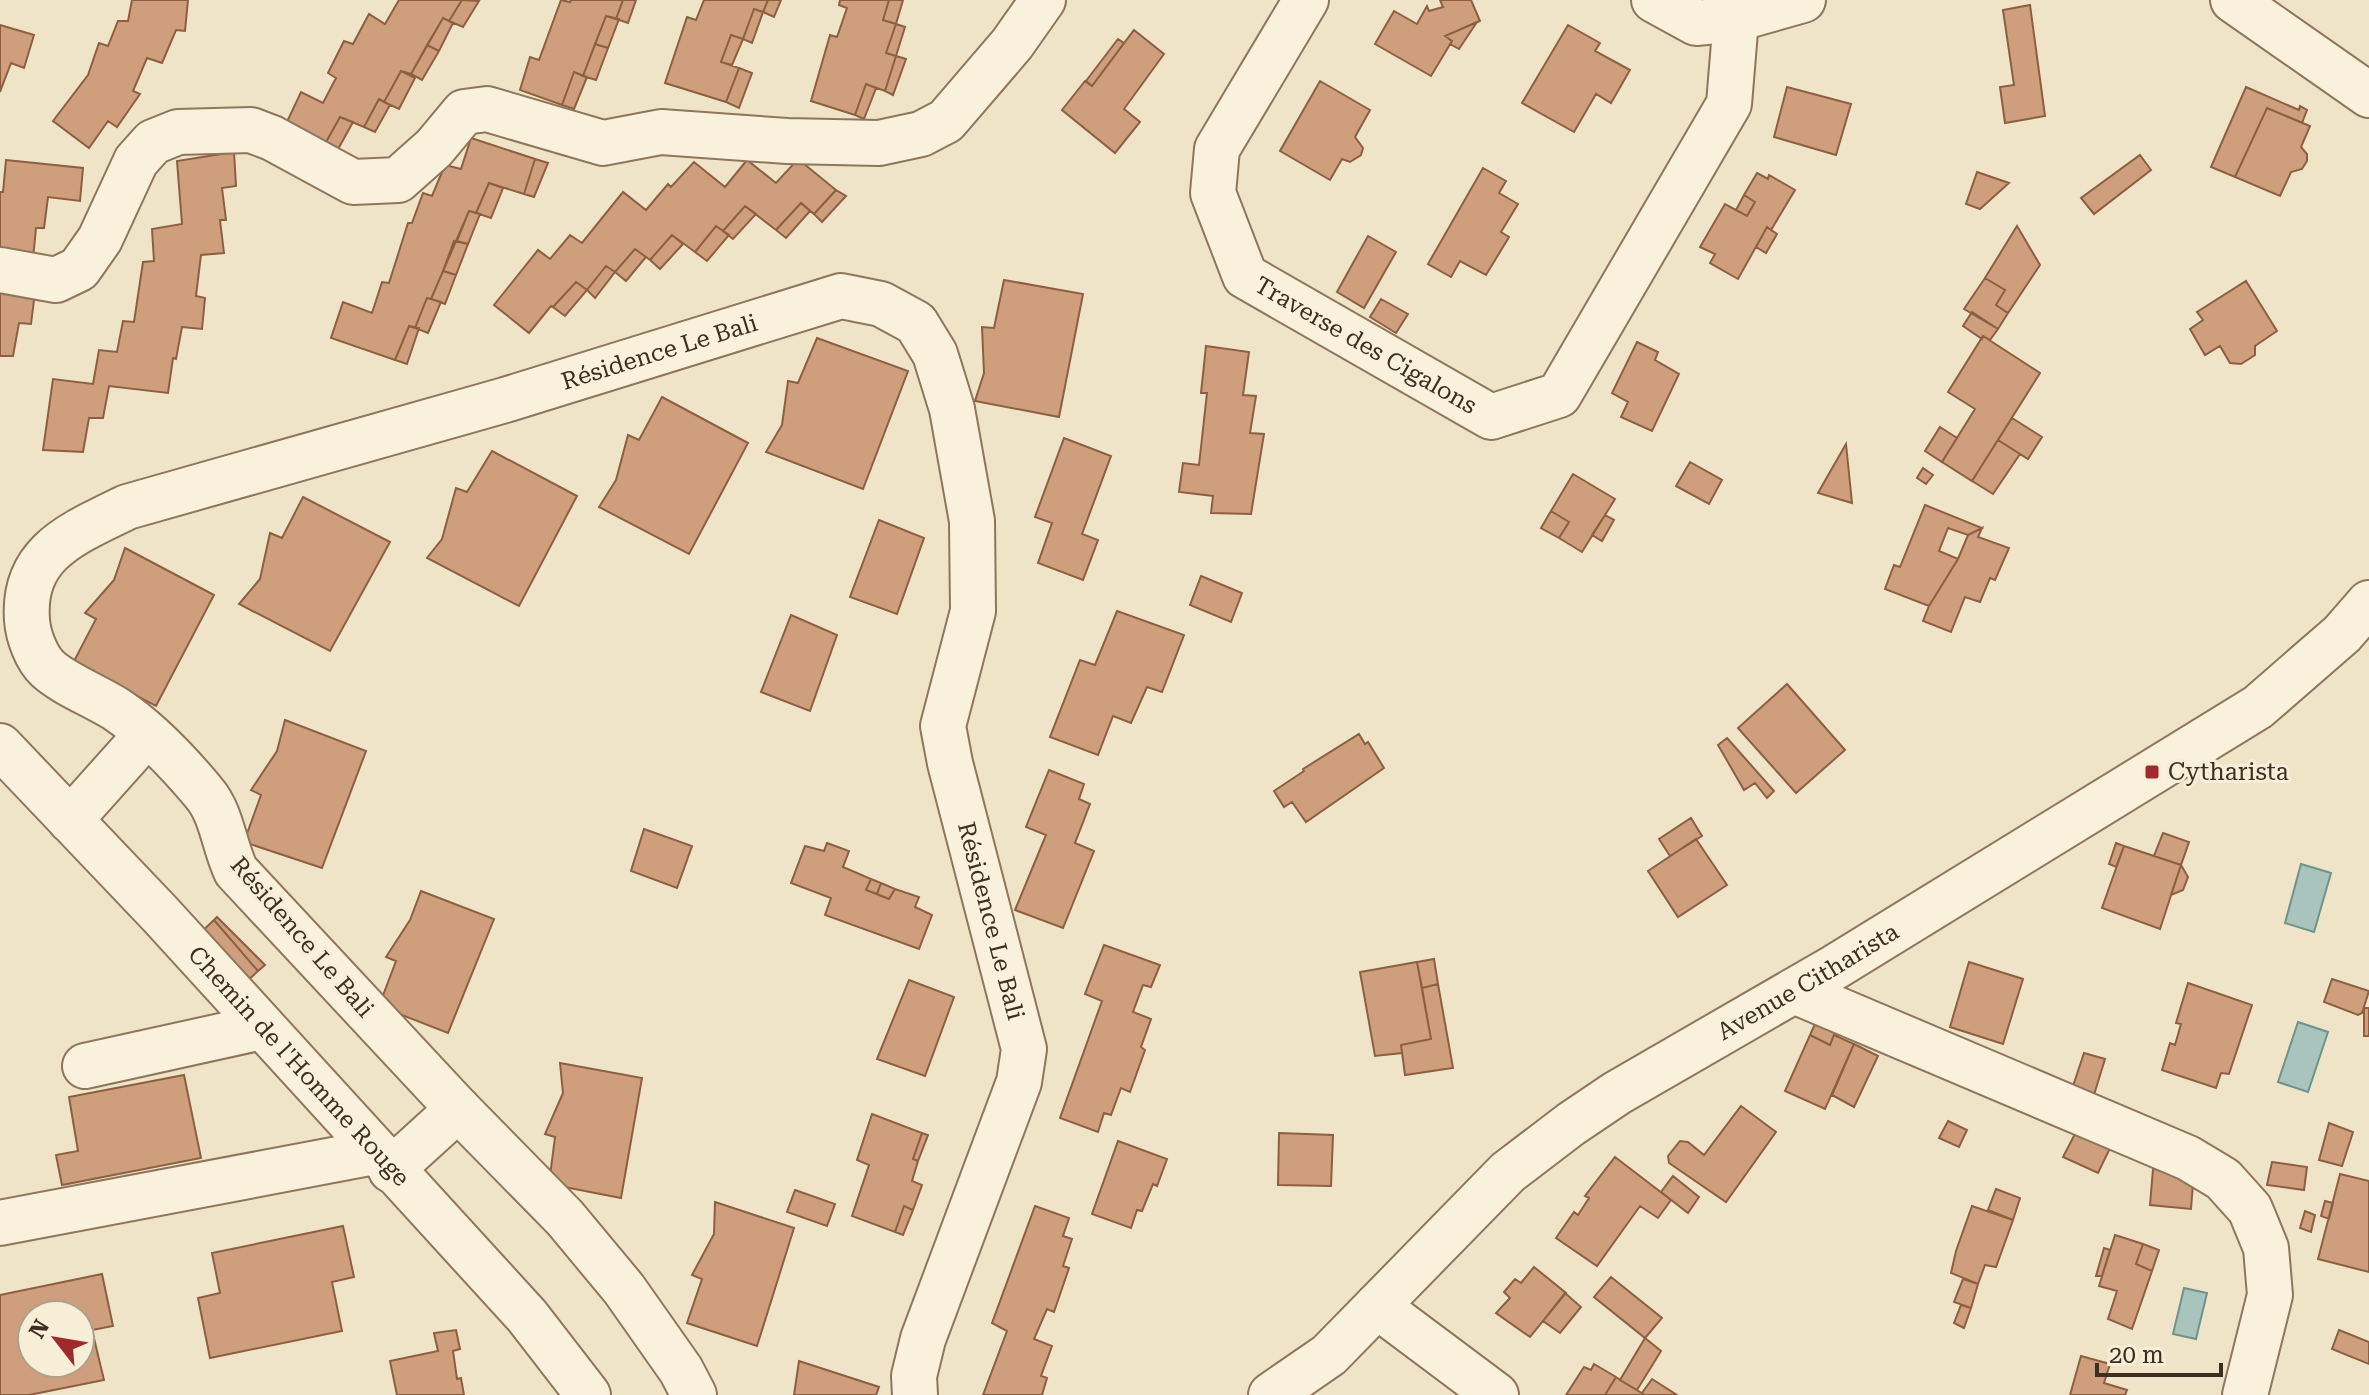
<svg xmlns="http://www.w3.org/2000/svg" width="2369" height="1395" font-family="'Roboto Serif',serif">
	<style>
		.water { fill: #a9c4bc; stroke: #6f938a; stroke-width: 2 }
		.building { fill: #cf9f7d; stroke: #8d5f41; stroke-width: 2; fill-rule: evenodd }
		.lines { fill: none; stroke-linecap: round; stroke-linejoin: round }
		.minor-casing { stroke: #8d765c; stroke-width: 48 }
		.minor { stroke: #faf1dc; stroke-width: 44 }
		.poi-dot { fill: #9e2a2b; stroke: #f7eed8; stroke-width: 3 }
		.labels { text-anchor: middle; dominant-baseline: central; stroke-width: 6; stroke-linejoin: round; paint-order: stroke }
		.street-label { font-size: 24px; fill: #3d2e20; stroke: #f7eed8 }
		.poi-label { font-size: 24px; fill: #3d2e20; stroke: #f7eed8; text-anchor: start }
	</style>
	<rect width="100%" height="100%" fill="#f0e4c8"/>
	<path class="water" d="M2301 864 2331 873 2314 932 2285 923Z
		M2298 1022 2328 1032 2308 1092 2278 1082Z
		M2184 1288 2207 1293 2196 1339 2173 1334Z"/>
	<path class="building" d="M132 0H188L185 31 176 30 162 63 147 58 133 91 140 94 117 127 108 121 89 148 53 121 88 75 99 43 108 46 118 21H128Z
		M399 0H462L449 21 443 18 411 74 401 71 384 102 379 99 364 127 340 117 325 144 285 126 301 92 323 103 336 78 328 73 344 41 353 44 369 14 385 24Z
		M462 0 479 1 463 27 449 21Z
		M561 0 570 2 571 0H623L616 19 606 16 583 76 574 72 562 105 520 90 530 57 539 60Z
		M623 0H636L628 23 616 19Z
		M704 0H768L763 12 754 9 743 39 731 35 721 62 739 68 726 102 665 83 687 17 696 20Z
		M768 0H781L774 17 763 12Z
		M840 0H889L883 20 896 24 886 53 896 56 885 91 866 84 855 115 811 101 830 35 837 37 847 8 839 5Z
		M889 0H903L896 24 883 20Z
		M1440 0H1471L1480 21 1445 36 1452 41 1431 76 1375 44 1394 11 1417 24 1427 6 1429 11 1443 7Z
		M2030 5 2045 116 2005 123 2000 87 2014 85 2003 10Z
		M754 9 763 12 752 43 743 39Z
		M606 16 619 19 608 48 595 44Z
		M443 18 453 23 439 51 427 45Z
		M1477 22 1459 49 1450 44 1452 41 1445 36Z
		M896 24 905 27 896 56 886 53Z
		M0 25 34 35 24 68 11 63 0 92Z
		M1568 25 1600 43 1595 51 1630 70 1611 103 1596 94 1574 132 1522 103Z
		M1134 30 1164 54 1124 109 1140 122 1115 153 1062 110 1085 81 1092 86Z
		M731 35 743 39 732 65 721 62Z
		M1118 39 1124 43 1092 86 1086 81Z
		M595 44 608 48 596 80 583 76Z
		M427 45 439 51 422 80 411 74Z
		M896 56 906 59 893 95 885 91Z
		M739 68 752 73 739 108 726 102Z
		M401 71 415 78 399 109 384 102Z
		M574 72 587 77 574 109 562 105Z
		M1320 81 1370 110 1355 137 1363 148 1361 155 1350 162 1342 159 1330 180 1280 151Z
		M866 84 876 88 864 119 855 115Z
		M1787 87 1851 104 1836 155 1774 137Z
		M2246 87 2299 110 2300 106 2307 110 2302 123 2267 108 2235 177 2211 167Z
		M379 99 390 105 375 132 364 127Z
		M2267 108 2310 126 2301 147 2307 154V161L2302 169 2291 172 2280 196 2235 177Z
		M340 117 353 122 337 151 325 144Z
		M471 138 535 159 524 194 489 183 476 213 469 211 431 299 427 298 415 328 409 326 395 360 331 338 343 302 372 313 382 282 389 283 408 223H412L423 193 432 196 445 165 461 169Z
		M234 152 236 186 222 188 226 220H220L224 253 201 255 196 296 205 298 202 329 182 327 176 359 173 358 168 393 109 386 103 418H89L83 452 43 450 53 379 93 384 99 350 117 352 123 321 134 322 143 262 154 261 152 229 182 224 177 161Z
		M2140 155 2151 170 2094 214 2081 198Z
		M535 159 548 163 534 197 524 194Z
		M798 159 836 190 814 214 801 203 776 230 745 206 723 231 716 226 695 252 672 235 650 260 635 249 615 272 606 266 587 290 576 282 553 307 551 306 529 333 494 305 538 250 550 259 570 235 582 243 623 192 646 210 668 184 671 187 694 162 725 187 747 160 776 183Z
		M6 160 83 168 80 201 48 197 44 228H36L33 259 0 256V192H3Z
		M1483 168 1506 181 1499 193 1518 204 1501 232 1509 237 1486 275 1460 261 1451 277 1428 264Z
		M1977 172 2009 183 1980 209 1966 204Z
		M1757 173 1768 179 1769 175 1795 190 1771 230 1767 227 1738 279 1710 263 1715 254 1700 247 1725 204 1747 216 1755 202 1744 195Z
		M489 183 503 188 491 218 476 213Z
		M836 190 846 196 822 222 814 214Z
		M1744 195 1755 202 1747 216 1736 210Z
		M801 203 810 211 786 238 776 230Z
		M745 206 756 214 733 239 723 231Z
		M469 211 480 214 468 244 457 241Z
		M716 226 729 235 707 261 695 252Z
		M2017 226 2040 265 2008 313 1996 305 2005 290 1985 278Z
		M1767 227 1777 234 1766 253 1756 247Z
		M672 235 683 244 660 269 650 260Z
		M1368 236 1396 252 1364 308 1337 292Z
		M454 241 468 244 456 275 443 271Z
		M635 249 646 257 626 281 615 272Z
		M606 266 615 272 595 298 587 290Z
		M443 271 456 275 445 304 431 299Z
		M1985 278 2005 290 1996 305 2008 313 1998 329 1964 309Z
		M1004 280 1083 294 1059 417 975 401 984 373 982 327 994 328Z
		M2246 281 2277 331 2255 346V355L2241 364 2230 363 2220 346 2205 355 2190 329 2203 320 2197 312Z
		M576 282 587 290 565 316 553 307Z
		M0 288 35 292 31 324 19 323 13 356H0Z
		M427 298 441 302 428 333 415 328Z
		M1381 299 1408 314 1396 333 1370 317Z
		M1972 312 1998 329 1990 340 1983 336 1982 339 1963 326Z
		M409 326 419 328 407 364 395 360Z
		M1983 336 2040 373 1972 481 1942 462 1975 409 1948 392Z
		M817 338 908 371 863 489 766 452 782 425 788 381 798 383Z
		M1637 342 1658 352 1655 360 1679 374 1652 431 1621 417 1628 402 1612 393Z
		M1206 346 1249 352 1243 395 1256 396 1250 433 1264 434 1251 514 1211 513 1213 496 1179 492 1183 463 1199 465 1207 393H1201Z
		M662 397 748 443 689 554 599 507 616 480 628 435 639 440Z
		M2012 418 2042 437 2028 459 1998 440Z
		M1940 427 1957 438 1942 462 1925 451Z
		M1064 438 1111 456 1082 534 1098 540 1083 580 1038 563 1052 523 1035 517Z
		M1998 440 2020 454 1993 494 1972 481Z
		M1846 444 1852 503 1818 493Z
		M492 451 577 496 519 606 427 558 442 539 456 488 467 492Z
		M1690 462 1722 480 1709 504 1676 486Z
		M1923 468 1933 475 1926 484 1917 478Z
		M1573 474 1615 499 1582 552 1559 538 1569 522 1551 511Z
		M303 497 390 542 330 651 239 604 260 579 270 533 282 538Z
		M1925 505 1982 528 1968 535 1948 528 1939 551 1958 559 1929 606 1885 589 1894 565 1900 567Z
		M1551 511 1569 522 1559 538 1541 528Z
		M1605 515 1614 520 1602 541 1592 535Z
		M879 520 924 538 897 614 850 597Z
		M1982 528 1978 537 2009 548 1995 580 1990 578 1980 602 1965 597 1951 632 1923 621 1929 606 1958 559 1968 535Z
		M125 548 214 595 156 706 73 663 96 619 85 613 114 580Z
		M1201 576 1242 593 1231 622 1190 605Z
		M1117 611 1184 635 1162 692 1147 687 1131 723 1113 716 1098 755 1050 737 1080 660 1095 665Z
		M791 615 837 635 810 711 761 692Z
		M1787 684 1845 750 1796 793 1738 728Z
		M285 720 366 751 322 868 244 842 261 795 251 790 277 751Z
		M1359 734 1365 744 1368 742 1384 768 1306 822 1292 802 1284 807 1274 791 1304 771 1303 769Z
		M1727 738 1774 791 1767 798 1755 783 1744 790 1718 745Z
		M1049 770 1084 784 1079 799 1090 804 1075 843 1094 851 1063 928 1015 910 1046 835 1026 827Z
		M1691 818 1702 836 1670 856 1659 839Z
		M644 829 692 846 677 888 631 871Z
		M2163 833 2189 842 2181 865 2154 856Z
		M1696 839 1727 885 1678 917 1648 871Z
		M827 843 849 851 843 867 871 879 866 890 889 899 895 889 919 897 915 907 932 915 919 949 825 915 831 898 791 883 805 846 824 851Z
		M2116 843 2124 846 2116 867 2109 864Z
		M2124 846 2181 865 2160 929 2102 908Z
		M2181 865 2188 877 2183 890 2171 895Z
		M871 879 881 883 877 894 866 890Z
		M881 883 895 889 889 899 877 894Z
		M421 891 494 919 448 1033 379 1006 396 961 386 957 410 920Z
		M217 917 265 965 258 971 214 920Z
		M214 920 258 971 245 983 198 935Z
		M1104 945 1160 965 1151 987 1143 985 1133 1012 1151 1019 1141 1047 1145 1050 1130 1092 1121 1088 1111 1115 1104 1113 1098 1132 1060 1118 1102 1001 1085 994Z
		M1434 959 1438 984 1422 988 1417 962Z
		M1417 962 1431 1039 1401 1045 1402 1053 1375 1056 1360 972Z
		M1969 962 2023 979 2003 1044 1950 1027Z
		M2332 979 2369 991 2362 1013 2358 1015 2324 1002Z
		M909 980 954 997 925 1076 877 1059Z
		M2188 983 2252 1005 2229 1074 2221 1073 2216 1088 2162 1070 2170 1043 2175 1045 2181 1024 2176 1023Z
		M1438 984 1453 1068 1405 1075 1401 1045 1431 1039 1422 988Z
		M2364 1008H2369V1036H2364Z
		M1815 1024 1838 1033 1837 1036 1834 1035 1830 1045 1810 1035Z
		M1810 1035 1830 1045 1834 1035 1854 1044 1825 1109 1785 1091Z
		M1854 1044 1878 1056 1854 1107 1832 1095Z
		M2084 1053 2105 1059 2093 1098 2071 1092Z
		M560 1063 642 1078 621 1198 549 1184 555 1137 545 1134 563 1093Z
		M184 1075 201 1158 62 1185 56 1155 78 1151 69 1097Z
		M1741 1106 1776 1132 1726 1202 1669 1163 1668 1156 1680 1141 1688 1142 1704 1155Z
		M872 1114 922 1133 913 1159 918 1161 912 1181 922 1185 913 1210 904 1206 895 1232 852 1216 869 1165 857 1160Z
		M1948 1121 1967 1130 1959 1147 1939 1138Z
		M2329 1123 2353 1132 2342 1166 2319 1160Z
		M2078 1128 2112 1144 2098 1173 2063 1157Z
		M922 1133 928 1135 918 1161 913 1159Z
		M1279 1133 1333 1135 1331 1186 1278 1185Z
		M1118 1141 1167 1159 1157 1186 1153 1184 1142 1211 1137 1210 1131 1228 1092 1214Z
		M1615 1157 1671 1200 1658 1218 1640 1206 1597 1266 1556 1238 1574 1212 1578 1215 1589 1198 1585 1196Z
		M2272 1162 2307 1167 2304 1190 2267 1185Z
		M2153 1169 2194 1172 2191 1209 2150 1205Z
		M2340 1174 2369 1181V1272L2318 1259Z
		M1673 1176 1699 1197 1688 1213 1661 1192Z
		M1996 1189 2020 1198 2013 1220 1988 1210Z
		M795 1190 835 1204 827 1226 787 1212Z
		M2325 1201 2333 1203 2329 1219 2321 1216Z
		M715 1202 794 1228 757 1346 687 1323 702 1279 692 1275 714 1234Z
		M904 1206 913 1210 903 1235 895 1232Z
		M1035 1206 1069 1218 1063 1236 1072 1239 1063 1266 1069 1268 1054 1312 1047 1309 1034 1339 1052 1346 1041 1376 1047 1378 1042 1395H983L1007 1331 992 1323Z
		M1972 1206 2013 1220 1996 1267 1985 1265 1978 1284 1951 1273 1956 1251Z
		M2305 1211 2315 1215 2311 1232 2300 1228Z
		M343 1226 354 1277 332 1282 342 1331 210 1358 198 1298 220 1293 212 1253Z
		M2115 1235 2143 1244 2136 1264 2152 1271 2132 1329 2108 1319 2117 1291 2099 1286Z
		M2143 1244 2159 1250 2152 1271 2136 1264Z
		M2104 1248 2110 1250 2102 1276H2096Z
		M1534 1267 1566 1293 1530 1337 1496 1313 1510 1298 1504 1292 1515 1279 1521 1283Z
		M102 1274 113 1326 92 1330 104 1380 29 1395H0V1295ZM32 1315H80V1363H32Z
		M1611 1277 1662 1318 1645 1338 1594 1297Z
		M1963 1279 1978 1284 1971 1308 1954 1302Z
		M1565 1293 1581 1307 1560 1333 1543 1321Z
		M1961 1305 1971 1308 1964 1328 1954 1323Z
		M456 1330 460 1349 453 1351 457 1379 461 1378 464 1395H397L390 1361 438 1351 434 1333Z
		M2339 1330 2369 1342V1364L2332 1349Z
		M1645 1338 1661 1351 1637 1390 1620 1380Z
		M2081 1356 2110 1364 2104 1383 2127 1390 2125 1395H2070Z
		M799 1361 879 1387 876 1395H794Z
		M1594 1364 1616 1377 1605 1395H1566L1584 1367 1591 1370Z
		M1616 1377 1620 1380 1645 1395H1605Z
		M1652 1379 1677 1395H1645L1642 1393Z"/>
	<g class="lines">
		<defs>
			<g id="minor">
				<path id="s1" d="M1306 0 1217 149 1213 193 1245 276 1491 417 1559 395 1729 104 1736 19"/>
				<path d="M1654 0 1696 23 1736 19 1803 0"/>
				<path d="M2233 0 2369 95"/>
				<path d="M0 270 56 280 79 269 100 239 136 161 153 142 178 132 251 130 272 138 353 182 398 180 434 148 464 112 487 109 603 143 661 132 787 141 879 143 921 134 946 121 1012 44 1043 0"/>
				<path id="s2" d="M0 746 160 914 527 1316 588 1395"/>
				<path d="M70 820 147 734"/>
				<path d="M1794 991 2188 1158 2223 1179 2250 1209 2266 1248 2270 1295 2245 1395"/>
				<path d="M85 1066 262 1027"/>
				<path d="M391 1170 458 1109"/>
				<path d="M0 1223 375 1152"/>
				<path d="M1377 1306 1496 1395"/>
				<path id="s3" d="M694 1395 681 1370 624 1289 565 1218 458 1109 236 871C224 846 222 814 204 793 179 763 149 731 116 709 97 697 63 683 48 669 36 658 28 635 27 620 22 551 75 533 127 507L505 400 841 296 881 304 916 323 935 354 952 409 972 521 973 611 943 726 950 763 1024 1049 1019 1082 923 1339 914 1376 915 1395"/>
				<path id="s4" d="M1271 1395 1329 1355 1508 1172 1571 1124 1617 1093 1835 967 2258 707 2342 634 2369 603"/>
			</g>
		</defs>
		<use href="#minor" class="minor-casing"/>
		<use href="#minor" class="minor"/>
	</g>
	<rect class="poi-dot" x="2144" y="764" width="16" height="16" rx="4"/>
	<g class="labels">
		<g class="street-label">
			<text stroke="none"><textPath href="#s1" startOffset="446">Traverse des Cigalons</textPath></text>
			<text stroke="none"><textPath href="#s3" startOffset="1756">Résidence Le Bali</textPath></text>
			<text stroke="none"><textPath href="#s3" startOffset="2644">Résidence Le Bali</textPath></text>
			<text transform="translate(302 937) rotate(49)">Résidence Le Bali</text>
			<text stroke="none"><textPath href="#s4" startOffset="682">Avenue Citharista</textPath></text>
			<text stroke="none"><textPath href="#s2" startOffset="438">Chemin de l'Homme Rouge</textPath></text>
		</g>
		<g class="poi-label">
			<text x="2168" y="772">Cytharista</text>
		</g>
	</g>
	<g transform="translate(56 1339) rotate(301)"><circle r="38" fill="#f7eed8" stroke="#ada18e" stroke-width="2"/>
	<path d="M0-6L14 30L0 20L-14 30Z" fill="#9e2a2b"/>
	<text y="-12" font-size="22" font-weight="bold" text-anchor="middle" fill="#3d2e20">N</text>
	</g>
	<path d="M2097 1363v12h124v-12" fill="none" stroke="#3d2e20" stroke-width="4"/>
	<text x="2109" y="1363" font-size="24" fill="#3d2e20" stroke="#f7eed8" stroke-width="6" paint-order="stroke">20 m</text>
</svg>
